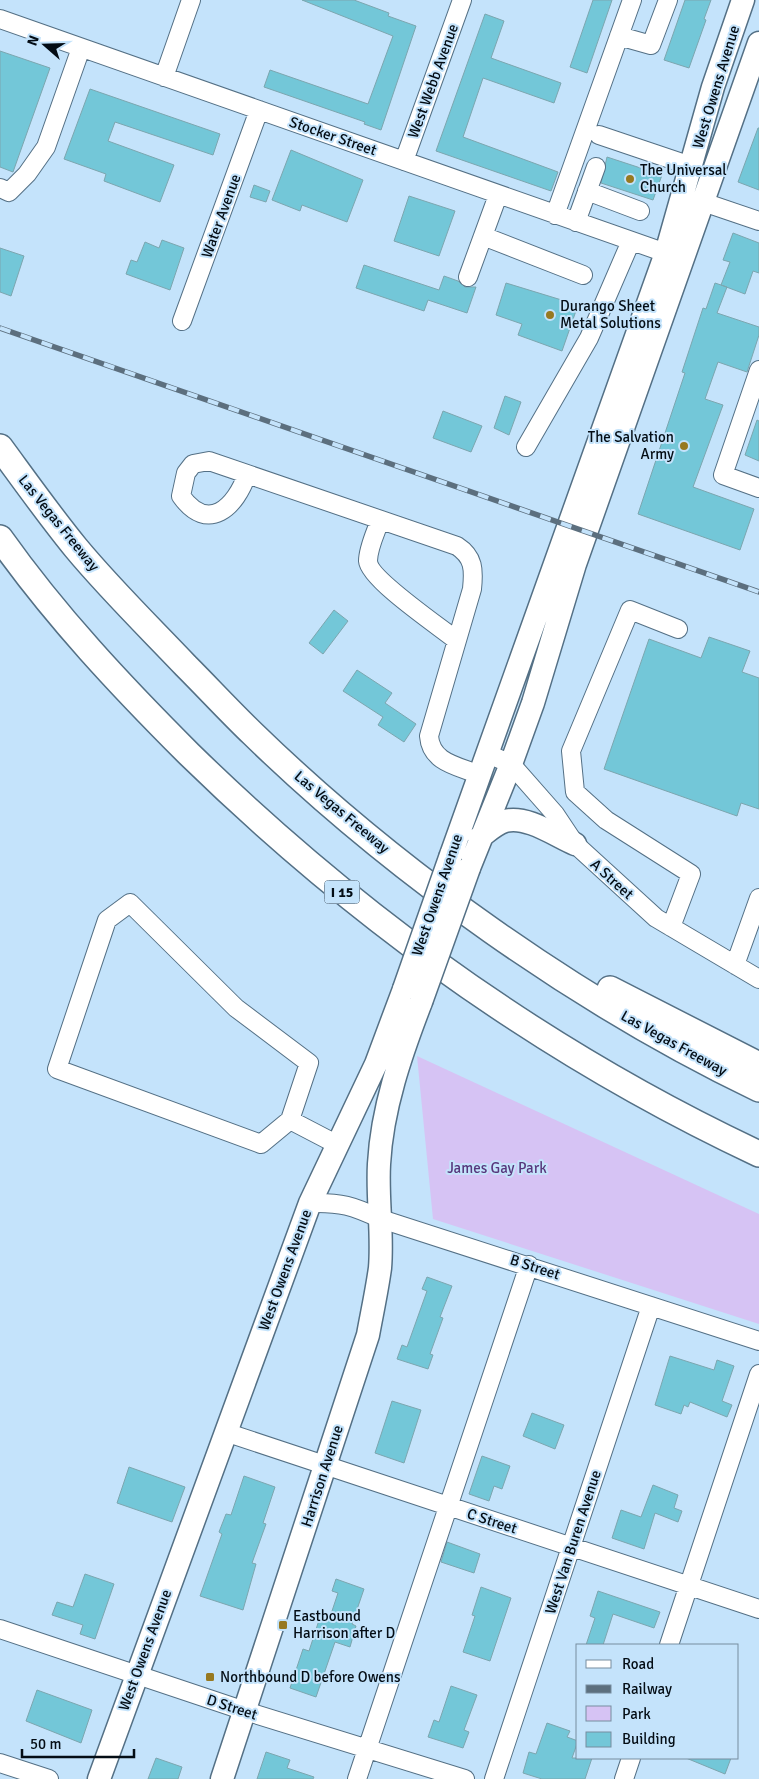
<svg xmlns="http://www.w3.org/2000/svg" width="759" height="1779" font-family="Signika,sans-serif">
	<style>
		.green { fill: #d6c3f4 }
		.building { fill: #73c7d8; stroke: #7ca6af }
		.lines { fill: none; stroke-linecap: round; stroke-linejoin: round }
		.minor-casing { stroke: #547085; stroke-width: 20 }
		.major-casing { stroke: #547085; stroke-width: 25 }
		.highway-casing { stroke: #547085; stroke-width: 28 }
		.minor { stroke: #fff; stroke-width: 18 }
		.major { stroke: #fff; stroke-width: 22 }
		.highway { stroke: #fff; stroke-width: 25 }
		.rail-casing { stroke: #5c6f7e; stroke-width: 5.5 }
		.rail { stroke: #c4e3fb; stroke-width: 4; stroke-dasharray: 11; stroke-linecap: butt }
		.major-bridge-casing { stroke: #547085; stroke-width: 25; stroke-linecap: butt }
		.major-bridge { stroke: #fff; stroke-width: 22 }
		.poi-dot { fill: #977921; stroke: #c4e3fb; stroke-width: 2 }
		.labels { text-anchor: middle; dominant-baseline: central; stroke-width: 4; stroke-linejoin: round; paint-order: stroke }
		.shield { fill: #c4e3fb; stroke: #3e4d5a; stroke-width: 1 }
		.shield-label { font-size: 14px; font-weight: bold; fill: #040d15 }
		.street-label { font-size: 15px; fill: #040d15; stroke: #c4e3fb }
		.poi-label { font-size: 15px; fill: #040d15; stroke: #c4e3fb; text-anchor: start }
		.park-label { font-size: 15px; fill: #57377c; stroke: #c4e3fb }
	</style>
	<rect width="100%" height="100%" fill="#c4e3fb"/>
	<path class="green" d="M417 1056 759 1214V1324L433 1219Z"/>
	<path class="building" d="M302 0H354L389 13 388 16 416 26 381 130 364 124 365 122 264 87 270 70 368 104 393 36Z
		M593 0H612L587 73 570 67Z
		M685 0H711L704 19 706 20 689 68 664 60Z
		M485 14 504 21 491 58 561 83 554 103 483 78 463 137 558 172 551 191 436 151Z
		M0 51 50 68 13 172 0 167Z
		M90 89 220 134 213 155 115 122 108 141 174 165 160 202 104 181 106 174 64 159Z
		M758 128H759V190L738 182Z
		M291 150 363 180 347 222 302 205 300 211 272 200Z
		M607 157 662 175 653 200 601 183Z
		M254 185 270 191 266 202 250 197Z
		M409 196 455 211 439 256 394 241Z
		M733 233 759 243V273L753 271 745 294 721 285 730 262 723 260Z
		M162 240 184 248 170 290 126 274 131 260 137 262 145 242 159 248Z
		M0 248 24 256 11 296 0 292Z
		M364 265 439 290 444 276 458 281 465 287H476L467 313 428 300 424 311 356 288Z
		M506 283 578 305 562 351 518 335 522 324 496 315Z
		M715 283 727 287 717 313 759 327V335L747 372 718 362 705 399 723 405 693 487 754 509 740 550 638 514 685 373 682 372 703 308 706 309Z
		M505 396 521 402 509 435 494 428Z
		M443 411 482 426 471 452 433 438Z
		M757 420 759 421V461L745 455Z
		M334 610 348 621 323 654 309 643Z
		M709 637 750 651 742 672 759 678V809L741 803 737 816 604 769 649 639 701 658Z
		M357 670 392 693 385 703 416 724 404 742 378 725 383 717 343 691Z
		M427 1277 452 1286 440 1317 443 1318 430 1354 433 1355 428 1369 397 1359 402 1345 407 1347 427 1291 422 1289Z
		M670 1356 714 1370 717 1360 734 1366 722 1401 732 1405 727 1417 690 1402 688 1407 684 1405 681 1414 655 1405Z
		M392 1401 421 1410 404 1463 375 1453Z
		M532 1413 564 1425 555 1449 523 1436Z
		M482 1456 510 1466 502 1489 494 1486 489 1501 469 1494Z
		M129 1467 185 1487 172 1522 117 1503Z
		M244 1476 275 1487 263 1523 266 1524 252 1563 256 1564 243 1610 200 1596 222 1534 219 1532 226 1514 231 1515Z
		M653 1485 678 1495 674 1508 682 1511 678 1522 655 1513 644 1549 612 1538 621 1510 641 1517Z
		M447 1542 480 1554 474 1573 441 1562Z
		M85 1574 114 1584 95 1639 80 1634 83 1625 52 1615 57 1602 73 1607Z
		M336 1579 364 1589 352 1624 356 1626 350 1647 335 1642 316 1697 290 1688 303 1649 309 1651 321 1614 330 1617 338 1593 332 1591Z
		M481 1587 511 1598 490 1661 463 1652 475 1616 472 1615Z
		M598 1591 660 1612 654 1628 613 1614 603 1645H586L595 1618 590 1616Z
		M451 1686 477 1695 464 1730 469 1732 463 1748 428 1737 434 1720 439 1722Z
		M37 1690 92 1710 81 1743 26 1721Z
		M547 1723 570 1731 567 1737 578 1741 572 1758H592L585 1779H542L523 1773 529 1752 536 1754Z
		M266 1752 290 1760 287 1768 314 1777 313 1779H257Z
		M156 1758 182 1767 178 1779H148Z
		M686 1758H731L725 1774Z"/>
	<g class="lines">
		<defs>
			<path id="minor" d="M0 19 666 253
				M619 36 651 45 668 0
				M164 77 191 0
				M599 135 691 166
				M404 161 462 0
				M0 188 9 192 27 174 46 147 81 48
				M587 191 640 211
				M703 202 759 221
				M555 215 632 0
				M576 222 596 167
				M483 236 583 275
				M468 277 498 195
				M182 321 259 110
				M759 370 723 475 759 488
				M526 447 589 338 631 241
				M247 474C236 507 208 534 181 496L186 473 193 464 209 461 457 546C474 557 474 570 472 589L429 736C431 763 458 766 480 775
				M380 520C376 532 368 548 368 561 369 579 440 627 456 640
				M488 754 511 764 555 814 575 844 656 918 759 979
				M671 927 691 874 606 820 575 792 571 751 630 610 678 629
				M735 965 759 898
				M290 1120 261 1144 57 1069 107 920 130 903 236 1008 309 1063 290 1120 338 1145
				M310 1203C341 1202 353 1206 381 1219L759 1341
				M225 1432 759 1609
				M0 1629 245 1711 465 1779
				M669 1645 759 1374
				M0 1763 49 1779
				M357 1779 529 1265
				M494 1779 651 1306
				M624 1779 631 1758"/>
			<path id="major" d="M479 838C487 832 495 824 505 821 527 815 556 836 575 844
				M451 855 666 253 713 87 743 0
				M469 868 511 764 533 703 575 564 759 43
				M99 1779 310 1203 376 1064 404 989
				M222 1779 368 1335C372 1313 377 1290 380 1268 383 1233 377 1199 379 1164 382 1108 401 1054 421 1002"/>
			<path id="highway" d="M0 447C25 481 49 515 76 548 110 589 149 627 186 666 208 688 230 712 253 734 395 872 580 1003 759 1089
				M0 538C56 617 121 686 189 754 357 918 546 1054 759 1154
				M610 989 759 1065"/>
		</defs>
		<use href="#minor" class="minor-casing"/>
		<use href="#major" class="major-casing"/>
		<use href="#highway" class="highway-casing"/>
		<use href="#minor" class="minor"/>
		<use href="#major" class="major"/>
		<use href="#highway" class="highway"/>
		<defs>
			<path id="rail" d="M0 328 759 592"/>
		</defs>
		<use href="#rail" class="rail-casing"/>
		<use href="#rail" class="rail"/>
		<defs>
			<path id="major-bridge" d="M404 989 451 855
				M421 1002 469 868"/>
		</defs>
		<use href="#major-bridge" class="major-bridge-casing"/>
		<use href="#major-bridge" class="major-bridge"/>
	</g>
	<g class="poi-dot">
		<circle cx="630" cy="179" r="5"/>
		<circle cx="550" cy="315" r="5"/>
		<circle cx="684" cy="446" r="5"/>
		<rect x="278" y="1620" width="10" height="10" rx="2.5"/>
		<rect x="205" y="1672" width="10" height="10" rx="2.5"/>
	</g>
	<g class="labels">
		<rect class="shield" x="324.5" y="880.5" width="35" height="23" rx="4"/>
		<g class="shield-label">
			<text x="342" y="892">I 15</text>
		</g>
		<g class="street-label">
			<text transform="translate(433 81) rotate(-70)">West Webb Avenue</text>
			<text transform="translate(716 87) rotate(-73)">West Owens Avenue</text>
			<text transform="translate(333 136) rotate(19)">Stocker Street</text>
			<text transform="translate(221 216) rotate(-70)">Water Avenue</text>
			<text transform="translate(59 523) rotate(51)">Las Vegas Freeway</text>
			<text transform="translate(342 812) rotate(40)">Las Vegas Freeway</text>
			<text transform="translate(612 879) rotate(42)">A Street</text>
			<text transform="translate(437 895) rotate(-71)">West Owens Avenue</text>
			<text transform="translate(674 1043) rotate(29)">Las Vegas Freeway</text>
			<text transform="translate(535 1267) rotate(18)">B Street</text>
			<text transform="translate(285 1270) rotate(-70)">West Owens Avenue</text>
			<text transform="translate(322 1476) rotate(-72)">Harrison Avenue</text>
			<text transform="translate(492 1521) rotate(18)">C Street</text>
			<text transform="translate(573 1542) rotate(-72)">West Van Buren Avenue</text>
			<text transform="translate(145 1650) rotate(-70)">West Owens Avenue</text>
			<text transform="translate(232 1707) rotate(18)">D Street</text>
		</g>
		<g class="poi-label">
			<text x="640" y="170">The Universal<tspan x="640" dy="17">Church</tspan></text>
			<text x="560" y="306">Durango Sheet<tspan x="560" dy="17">Metal Solutions</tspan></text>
			<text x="674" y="437" text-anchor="end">The Salvation<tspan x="674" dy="17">Army</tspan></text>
			<text x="293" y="1616">Eastbound<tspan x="293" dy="17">Harrison after D</tspan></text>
			<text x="220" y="1677">Northbound D before Owens</text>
		</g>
		<g class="park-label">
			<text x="497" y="1168">James Gay Park</text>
		</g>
	</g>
	<rect x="576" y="1644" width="162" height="115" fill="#c4e3fb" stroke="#778d9f"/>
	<rect x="586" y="1660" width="25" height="8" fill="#ffffff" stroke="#778d9f"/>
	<text x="622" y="1669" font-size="15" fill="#040d15">Road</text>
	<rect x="586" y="1685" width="25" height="8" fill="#5c6f7e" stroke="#778d9f"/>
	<text x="622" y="1694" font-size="15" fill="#040d15">Railway</text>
	<rect x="586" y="1706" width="25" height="15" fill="#d6c3f4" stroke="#778d9f"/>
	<text x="622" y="1719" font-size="15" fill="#040d15">Park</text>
	<rect x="586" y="1732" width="25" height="15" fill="#73c7d8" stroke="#778d9f"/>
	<text x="622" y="1744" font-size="15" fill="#040d15">Building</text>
	<g transform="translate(45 45) rotate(290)" stroke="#c4e3fb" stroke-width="4" paint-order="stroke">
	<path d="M0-4L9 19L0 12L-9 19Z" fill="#040d15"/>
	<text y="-8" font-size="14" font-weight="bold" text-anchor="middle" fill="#040d15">N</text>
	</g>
	<path d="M22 1749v8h112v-8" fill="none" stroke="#040d15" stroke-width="2.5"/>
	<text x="30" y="1749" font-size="15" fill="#040d15" stroke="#c4e3fb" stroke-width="4" paint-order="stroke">50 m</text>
</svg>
